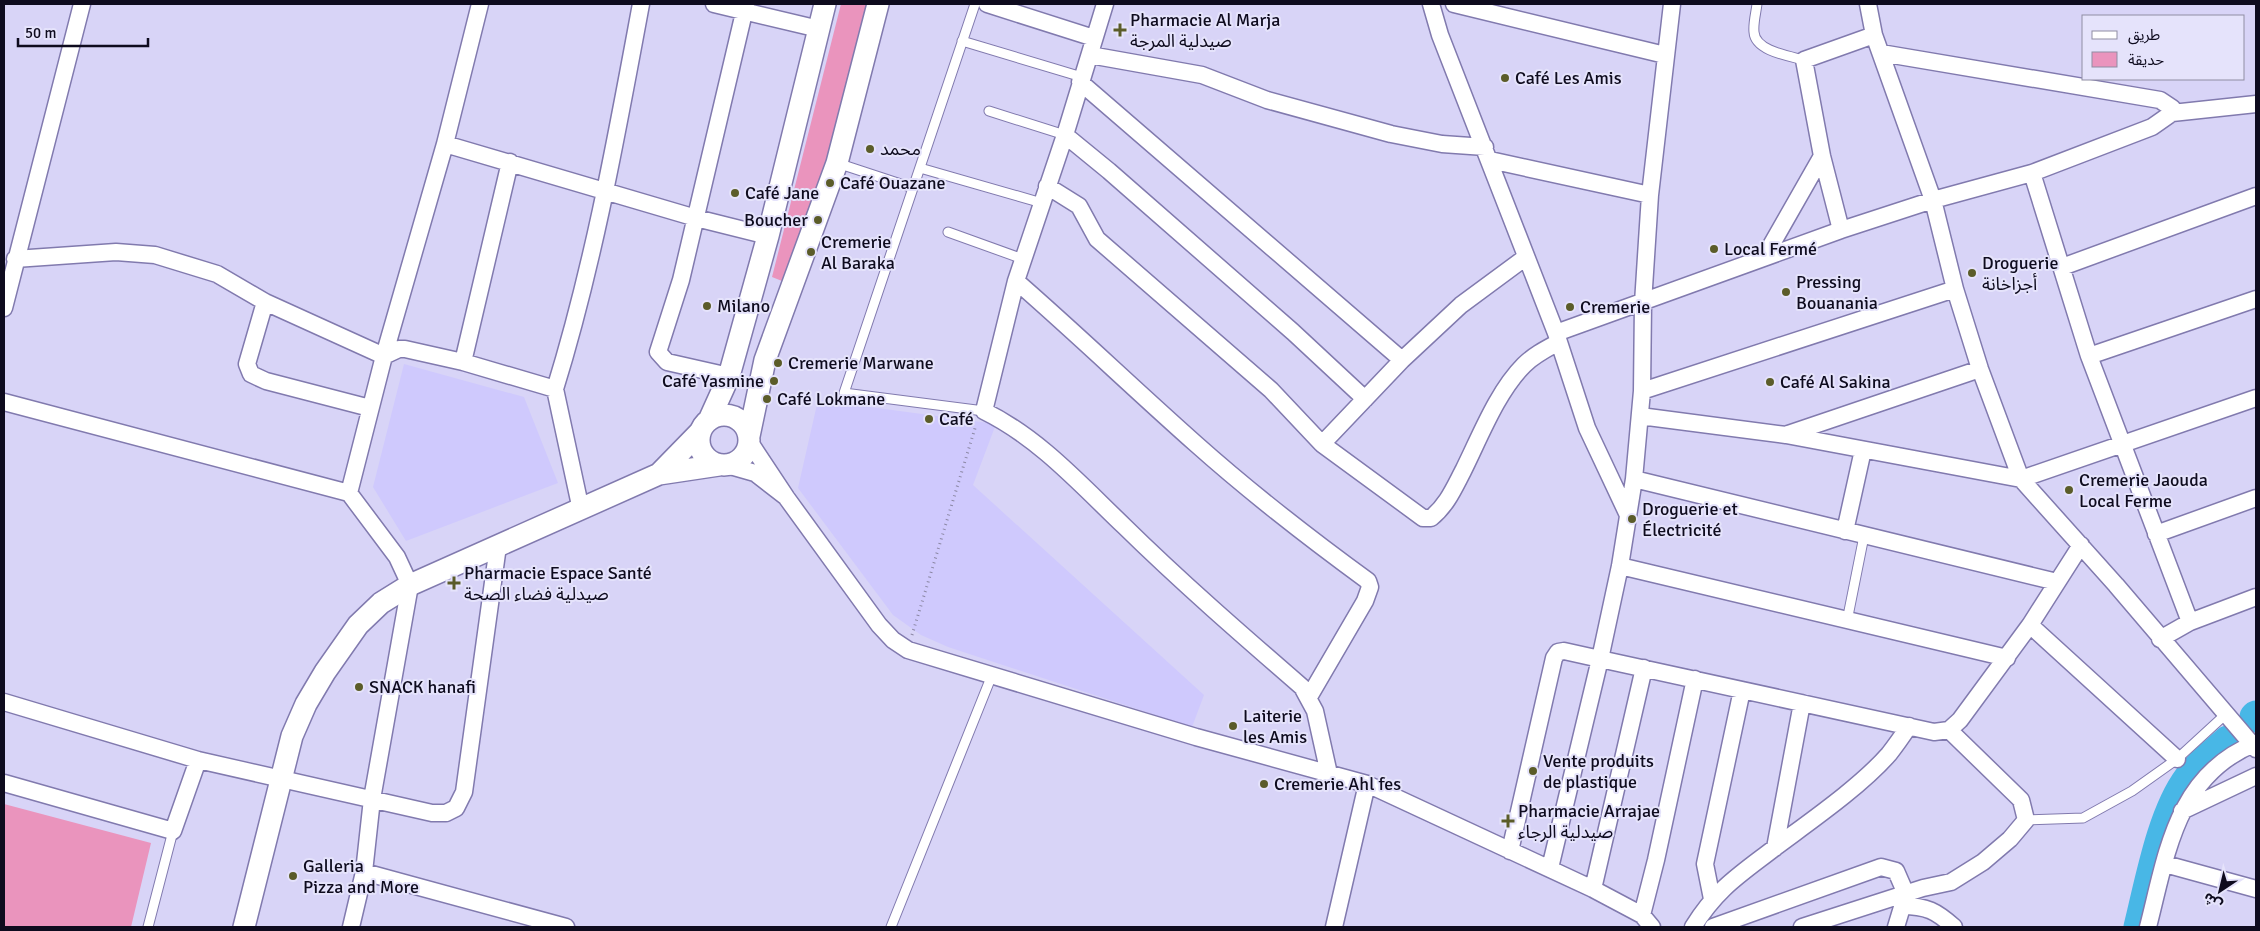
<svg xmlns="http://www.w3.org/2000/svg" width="2260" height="931" font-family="Signika,'Noto Sans Arabic',sans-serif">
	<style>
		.built { fill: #cfc9fd }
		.green { fill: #ea94bd }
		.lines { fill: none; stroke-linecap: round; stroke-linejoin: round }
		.river { stroke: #48b7e6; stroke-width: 31 }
		.service-casing { stroke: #817aae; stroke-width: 11 }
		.minor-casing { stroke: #817aae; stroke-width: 19 }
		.tertiary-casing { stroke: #817aae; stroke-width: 24 }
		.path { stroke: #8c88a5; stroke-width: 3; stroke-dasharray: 1 4; stroke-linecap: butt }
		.service { stroke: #fff; stroke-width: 9 }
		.minor { stroke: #fff; stroke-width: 16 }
		.tertiary { stroke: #fff; stroke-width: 21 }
		.poi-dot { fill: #5b5c29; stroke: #e5e3fb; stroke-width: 2 }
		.labels { text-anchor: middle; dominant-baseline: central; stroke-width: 4; stroke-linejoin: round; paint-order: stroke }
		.poi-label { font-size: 18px; fill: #0e0b1e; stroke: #e5e3fb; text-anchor: start }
	</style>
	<rect width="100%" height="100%" fill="#d8d4f7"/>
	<path class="built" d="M404 364 524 397 558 483 406 541 373 487Z
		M818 400 996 424 973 485 1204 695 1192 727 948 647 921 635 893 615 798 488Z"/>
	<path class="green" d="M841 4H870L818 191 782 281 772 277Z
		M4 804 151 843 131 927H4Z"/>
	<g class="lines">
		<path class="river" d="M2255 717 2256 716
			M2139 927C2150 883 2162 814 2189 778 2200 764 2215 753 2228 741"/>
		<defs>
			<path id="service" d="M975 4 844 393 984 411
				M1757 4C1756 13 1753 23 1754 32 1755 51 1789 56 1804 60
				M962 41 1082 77
				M989 111 1065 135
				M837 163 913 188
				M920 168 1042 203
				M948 232 1023 259
				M1847 621 1864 536
				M2026 820 2083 818 2132 791 2177 759 2226 714
				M148 927 173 831
				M891 927 992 675"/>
			<path id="minor" d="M714 4 819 29
				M987 4 1094 38
				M1105 4 1065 135 1016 281 984 411C1039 438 1080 484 1124 526 1181 582 1242 635 1302 687L1315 711 1329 774
				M1431 4 1440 35 1556 333 1587 428 1627 513
				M1454 4 1665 55
				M1868 4 1874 35 1933 200 1955 289 1980 369 2021 479 2116 585 2256 749
				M1090 55 1202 75 1267 100 1391 134 1442 144 1485 147
				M1080 82 1402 360 1461 305 1526 257
				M2172 113 2256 104
				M1065 135 1109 171 1293 332 1365 399
				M445 144 696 218 768 236
				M1490 160 1650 195
				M2032 173 2089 356 2190 622
				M1047 186 1079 206 1097 239 1271 390 1322 444 1402 360
				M1841 230 1822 156 1804 60 1874 35
				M1765 256 1822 156
				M15 259 116 252 155 255 217 274 265 302
				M2062 267 2256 196
				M1016 281C1077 334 1135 390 1196 444 1251 493 1309 538 1368 581L1370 587 1365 601 1309 697
				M4 308 82 4
				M1556 333 1841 230 1933 200 2032 173 2152 127 2172 113V108L2160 100 1881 53
				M2089 356 2256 299
				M463 362 510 162
				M729 376 667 362 658 352 681 280 746 4
				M555 389C594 263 617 133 641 4
				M1642 391 1955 289
				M4 402 349 493 397 557 410 585 372 799 364 872 351 927
				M370 408 266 381 251 374 247 364 265 302 384 356 399 349H405L463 362 555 389 581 510
				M1640 416 1786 435 2021 479 2256 398
				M1788 434 1980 369
				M1322 444 1423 518H1431C1447 505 1454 488 1463 471 1480 437 1497 392 1524 365 1534 355 1546 349 1559 342
				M727 465 755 473 786 497 749 441
				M1634 479 2057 582
				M349 493 384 356 445 144 480 4
				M786 497 879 625 893 640 908 650 1196 737 1367 784 1593 889 1642 915 1652 927
				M1845 531 1863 450
				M2156 534 2256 498
				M1620 566 2007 658
				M2030 625 2177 759
				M2160 639 2190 622 2256 597
				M4 702 198 760 432 813H446L456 808 464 792 498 546
				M4 783 173 831 198 760
				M2182 811 2256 776
				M1775 848 1802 703
				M1510 851 1554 658 1558 652 1564 651 1600 659 1934 732 1949 730 1960 720 2030 625 2081 545
				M2165 864 2256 889
				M1550 868 1600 659 1620 566 1634 479 1642 391 1643 303 1650 195 1672 4
				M364 872 566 927
				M1593 889 1644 668
				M1712 899 1705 864 1742 690
				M1902 906C1927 906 1936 911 1954 927
				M1642 915 1656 860 1695 679
				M1334 927 1367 784
				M1693 927C1718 887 1741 874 1777 846 1812 820 1861 786 1889 754 1896 745 1903 735 1909 726
				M1713 927 1881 867 1896 871 1906 894 1896 927
				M1802 927 1923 888 1951 882 1983 862 2010 839 2026 820 2021 800 1949 730
				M2148 927C2167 853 2176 775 2256 743"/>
			<path id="tertiary" d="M699 440a25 25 0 1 1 50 0a25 25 0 1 1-50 0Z
				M710 418 729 376 768 236 825 4
				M700 432 659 474 719 465
				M749 436 765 360 837 163 878 4
				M244 927 292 736 306 704 325 672 358 625 381 603 410 585 659 474"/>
		</defs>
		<use href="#service" class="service-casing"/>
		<use href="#minor" class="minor-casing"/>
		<use href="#tertiary" class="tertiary-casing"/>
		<path class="path" d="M912 635 976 425"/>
		<use href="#service" class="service"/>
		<use href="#minor" class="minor"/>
		<use href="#tertiary" class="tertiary"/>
	</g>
	<g class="poi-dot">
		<path d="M1117.5 22.5h5v5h5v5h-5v5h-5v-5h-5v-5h5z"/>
		<circle cx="1505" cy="78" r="5"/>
		<circle cx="870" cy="149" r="5"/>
		<circle cx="830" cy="183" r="5"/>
		<circle cx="735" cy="193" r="5"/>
		<circle cx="818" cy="220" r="5"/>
		<circle cx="1714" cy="249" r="5"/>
		<circle cx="811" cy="252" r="5"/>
		<circle cx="1972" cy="273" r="5"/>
		<circle cx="1786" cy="292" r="5"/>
		<circle cx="707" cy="306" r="5"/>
		<circle cx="1570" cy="307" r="5"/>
		<circle cx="778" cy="363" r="5"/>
		<circle cx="774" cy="381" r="5"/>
		<circle cx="1770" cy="382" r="5"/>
		<circle cx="767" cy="399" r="5"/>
		<circle cx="929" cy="419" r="5"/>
		<circle cx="2069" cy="490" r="5"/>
		<circle cx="1632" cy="519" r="5"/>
		<path d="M451.5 575.5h5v5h5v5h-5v5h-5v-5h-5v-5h5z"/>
		<circle cx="359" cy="687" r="5"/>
		<circle cx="1233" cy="726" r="5"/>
		<circle cx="1533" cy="771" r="5"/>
		<circle cx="1264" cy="784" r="5"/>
		<path d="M1505.5 813.5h5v5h5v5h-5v5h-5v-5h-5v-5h5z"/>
		<circle cx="293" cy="876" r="5"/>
	</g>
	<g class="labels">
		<g class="poi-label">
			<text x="1130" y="20">Pharmacie Al Marja<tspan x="1130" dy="21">صيدلية المرجة</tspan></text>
			<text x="1515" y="78">Café Les Amis</text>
			<text x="880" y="149">محمد</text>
			<text x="840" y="183">Café Ouazane</text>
			<text x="745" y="193">Café Jane</text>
			<text x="808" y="220" text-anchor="end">Boucher</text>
			<text x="821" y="242">Cremerie<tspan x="821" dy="21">Al Baraka</tspan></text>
			<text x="1724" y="249">Local Fermé</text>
			<text x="1982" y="263">Droguerie<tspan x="1982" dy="21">أجزاخانة</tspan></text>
			<text x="1796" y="282">Pressing<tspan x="1796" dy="21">Bouanania</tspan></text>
			<text x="717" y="306">Milano</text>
			<text x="1580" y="307">Cremerie</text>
			<text x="788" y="363">Cremerie Marwane</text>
			<text x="764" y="381" text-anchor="end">Café Yasmine</text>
			<text x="1780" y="382">Café Al Sakina</text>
			<text x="777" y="399">Café Lokmane</text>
			<text x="939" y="419">Café</text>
			<text x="2079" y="480">Cremerie Jaouda<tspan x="2079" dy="21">Local Ferme</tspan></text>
			<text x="1642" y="509">Droguerie et<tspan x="1642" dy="21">Électricité</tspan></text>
			<text x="464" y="573">Pharmacie Espace Santé<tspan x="464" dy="21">صيدلية فضاء الصحة</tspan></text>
			<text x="369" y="687">SNACK hanafi</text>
			<text x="1243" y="716">Laiterie<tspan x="1243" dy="21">les Amis</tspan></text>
			<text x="1543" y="761">Vente produits<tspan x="1543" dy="21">de plastique</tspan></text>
			<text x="1274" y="784">Cremerie Ahl fes</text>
			<text x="1518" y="811">Pharmacie Arrajae<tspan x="1518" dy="21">صيدلية الرجاء</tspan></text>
			<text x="303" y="866">Galleria<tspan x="303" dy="21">Pizza and More</tspan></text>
		</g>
	</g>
	<rect width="2260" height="931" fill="none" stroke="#0e0b1e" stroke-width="10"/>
	<rect x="2082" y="15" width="162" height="65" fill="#e5e3fb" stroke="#8f8da3"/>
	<rect x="2092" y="31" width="25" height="8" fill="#ffffff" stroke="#8f8da3"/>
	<text x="2128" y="40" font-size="15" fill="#0e0b1e">طريق</text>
	<rect x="2092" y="52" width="25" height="15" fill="#ea94bd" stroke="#8f8da3"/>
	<text x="2128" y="65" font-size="15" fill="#0e0b1e">حديقة</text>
	<g transform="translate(2220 891) rotate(215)" stroke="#e5e3fb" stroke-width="4" paint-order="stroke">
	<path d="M0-4L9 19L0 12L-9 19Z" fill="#0e0b1e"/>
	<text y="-8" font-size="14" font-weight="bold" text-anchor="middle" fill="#0e0b1e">ش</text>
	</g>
	<path d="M18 38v8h130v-8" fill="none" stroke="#0e0b1e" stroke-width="2.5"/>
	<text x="25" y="38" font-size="15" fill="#0e0b1e" stroke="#e5e3fb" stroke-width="4" paint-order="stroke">50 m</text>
</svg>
